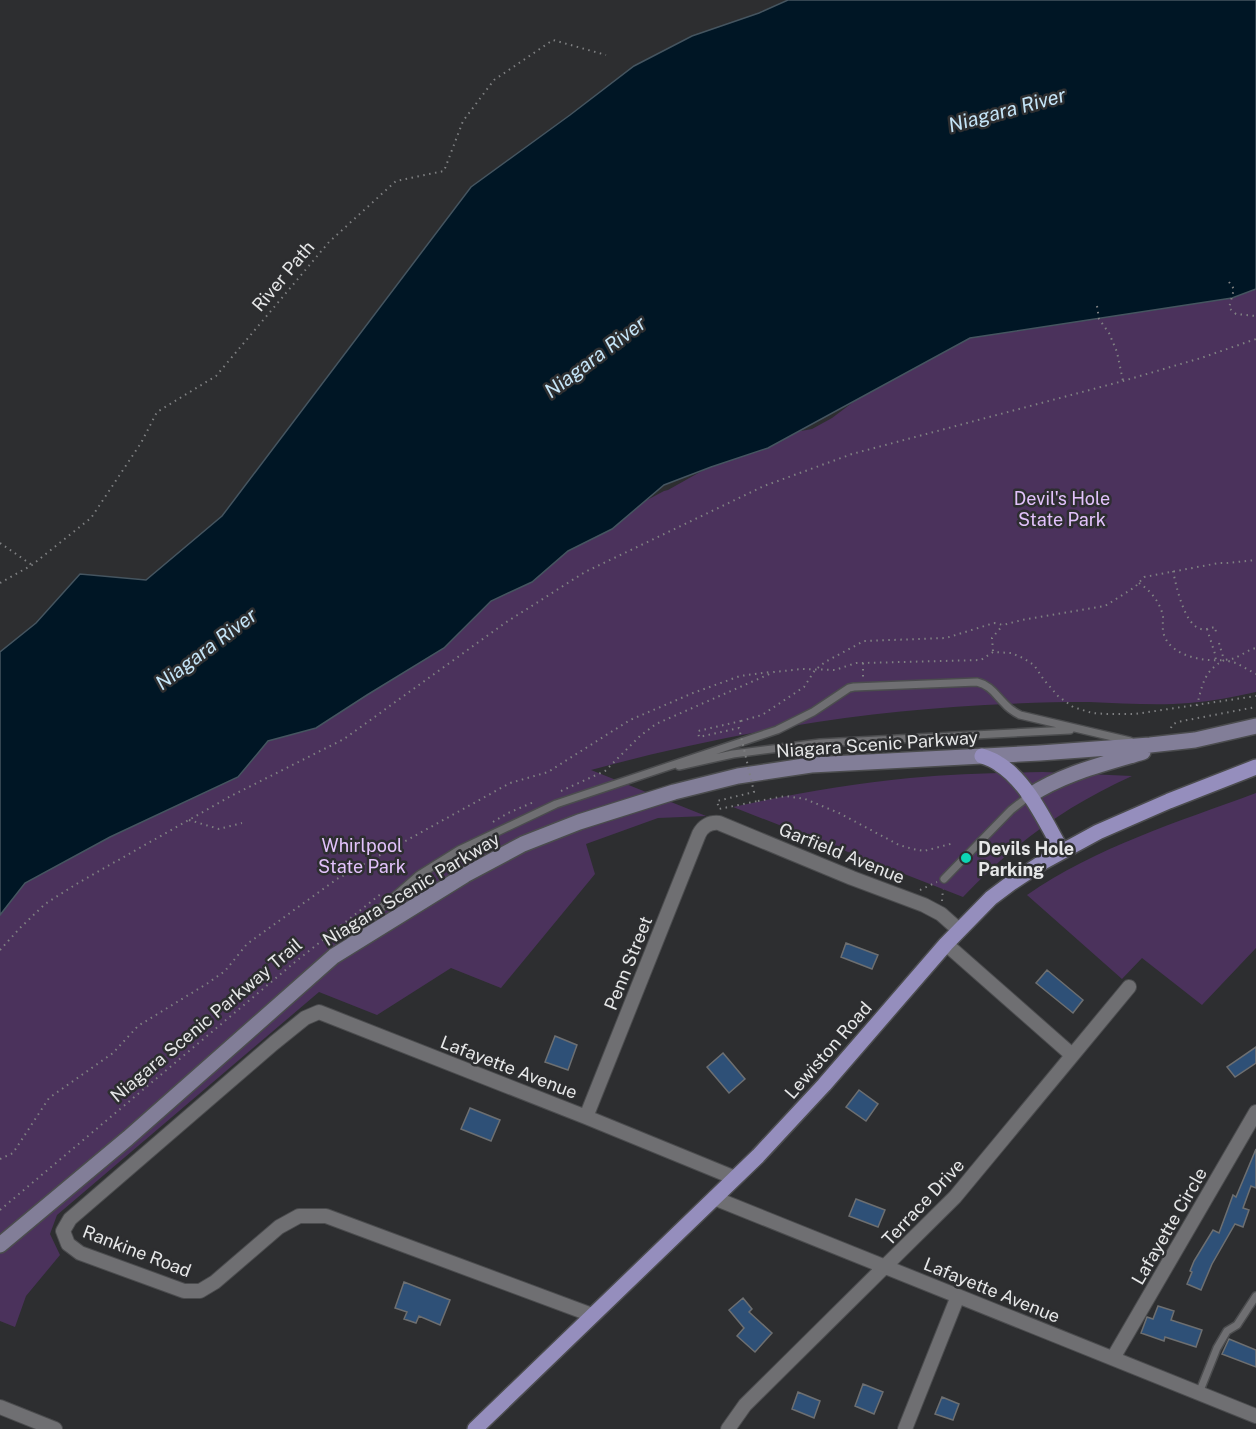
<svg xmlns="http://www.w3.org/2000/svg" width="1256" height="1429" font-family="'Public Sans',sans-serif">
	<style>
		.green { fill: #4b325c }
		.water { fill: #001625; stroke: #455560; stroke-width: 1.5 }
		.building { fill: #2e5077; stroke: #6d6f71; stroke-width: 1.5 }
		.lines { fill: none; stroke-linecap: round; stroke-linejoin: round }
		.service-casing { stroke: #4b4c4e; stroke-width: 10 }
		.minor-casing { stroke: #4b4c4e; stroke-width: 16 }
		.secondary-casing { stroke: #4b4c4e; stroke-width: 18 }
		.primary-casing { stroke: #4b4c4e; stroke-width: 18 }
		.path { stroke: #7f8082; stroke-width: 2; stroke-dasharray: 1.5 4.5; stroke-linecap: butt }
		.service { stroke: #6f6f72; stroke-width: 7 }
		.minor { stroke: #6f6f72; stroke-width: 14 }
		.secondary { stroke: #827e98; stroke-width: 15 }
		.primary { stroke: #958ebd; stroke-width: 15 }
		.path-bridge { stroke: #7f8082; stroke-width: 2; stroke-dasharray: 1.5 4.5; stroke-linecap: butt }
		.poi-dot { fill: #0dd5b5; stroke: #2d2e30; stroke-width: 2 }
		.labels { text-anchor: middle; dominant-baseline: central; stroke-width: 5; stroke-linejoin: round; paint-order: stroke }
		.street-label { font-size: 18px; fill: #e6e7e8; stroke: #2d2e30 }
		.park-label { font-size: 18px; fill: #e2c2fb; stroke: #2d2e30 }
		.poi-label { font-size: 18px; font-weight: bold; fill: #e6e7e8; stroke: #2d2e30; text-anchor: start }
		.water-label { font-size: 20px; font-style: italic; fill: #c5e5f8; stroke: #2d2e30 }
	</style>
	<rect width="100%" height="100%" fill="#2d2e30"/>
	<path class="green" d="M1256 277V692C1234 697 1212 701 1189 703 1156 706 1122 703 1089 702 1054 702 1019 703 985 705 851 712 720 735 591 770L706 816 658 818 586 844 595 874 501 988 451 968 377 1015 319 992 57 1215 50 1234 60 1255 26 1296 15 1327 0 1321V904L9 890 238 768 283 729 631 506 649 499 664 491 668 490 709 467 773 436 812 429 832 418 868 391 948 340Z
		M1043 772 1132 776C1066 806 1013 844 963 897L733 807C792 794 850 784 910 778 954 774 999 773 1043 772Z
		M1256 793V948L1202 1005 1142 958 1122 979 1027 895C1096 847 1178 822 1256 793Z"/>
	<path class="water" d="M788 0H1256V289L1232 298 970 338 768 448 711 467 664 485 612 529 568 551 532 582 491 601 444 648 367 695 316 728 268 741 238 777 110 837 25 883 0 915V652L36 623 80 574 146 580 222 516 471 187 570 115 634 66 692 36 759 13Z"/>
	<path class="building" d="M846 943 878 955 872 969 841 957Z
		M1047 970 1083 1000 1073 1013 1036 983Z
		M555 1036 577 1045 568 1070 545 1062Z
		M1256 1047V1063L1235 1077 1227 1067Z
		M723 1053 745 1079 729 1093 707 1067Z
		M859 1090 878 1104 866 1121 846 1107Z
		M470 1108 500 1120 491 1141 461 1129Z
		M1256 1149V1188L1251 1186 1243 1208 1249 1210 1243 1227 1235 1224 1212 1264 1201 1290 1187 1284 1192 1272 1190 1271 1194 1261 1213 1230 1219 1233 1233 1195 1236 1197Z
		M856 1199 885 1210 878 1227 849 1216Z
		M404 1282 450 1300 440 1325 419 1316 416 1323 404 1319 407 1312 395 1308Z
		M743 1298 752 1309 749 1312 772 1333 755 1352 737 1336 744 1328 729 1310Z
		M1158 1306 1174 1311 1171 1320 1202 1330 1196 1347 1165 1337 1164 1341 1141 1333 1147 1317 1153 1319Z
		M1229 1339 1256 1350V1367L1222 1354Z
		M863 1384 883 1392 874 1414 855 1406Z
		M798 1392 820 1401 814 1418 792 1409Z
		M942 1397 959 1404 953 1420 935 1414Z"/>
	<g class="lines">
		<defs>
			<path id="service" d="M679 766 733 754 820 743 1070 730
				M944 879 1011 810 1029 796
				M351 939 380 909 419 875 459 850 556 804 777 730 813 712 849 688 854 687 977 682C990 685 995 694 1004 703 1009 709 1014 712 1020 715L1130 741
				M1199 1393 1217 1348 1227 1331 1237 1325 1256 1296"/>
			<path id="minor" d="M946 944 1072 1055
				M586 1117 699 834C703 826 710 822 719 823L852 878 924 905 941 914 959 930
				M714 1198 1256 1416
				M592 1315 326 1216H299L279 1227 215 1282 200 1291H184L80 1253 68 1244 63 1231 70 1219 274 1043 305 1018 319 1012 586 1117 735 1178
				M1113 1358 1256 1112
				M0 1407 55 1429
				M728 1429 745 1405 955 1197 1129 987
				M905 1429 958 1296"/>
			<path id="secondary" d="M1029 796C1064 773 1104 764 1143 752
				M0 1245 128 1138 334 956 465 875 523 844 579 822 674 792 738 776 811 765 1040 753 1150 745 1195 740 1256 726"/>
			<path id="primary" d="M982 756C988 758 994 760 999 764 1027 781 1046 823 1062 851
				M475 1429 758 1156 824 1085 946 944 991 898 1011 883 1043 862 1098 832 1169 801 1256 767"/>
		</defs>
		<use href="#service" class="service-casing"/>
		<use href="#minor" class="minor-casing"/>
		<use href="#secondary" class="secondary-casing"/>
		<use href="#primary" class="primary-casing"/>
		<path class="path" d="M1229 282 1234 289 1229 308 1236 314 1256 316
			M1097 306 1099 319 1109 333 1117 352 1123 381
			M0 543 32 565
			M1173 571C1176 585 1184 625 1201 629 1205 630 1210 628 1215 627L1216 632
			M0 583 32 565 91 518 141 443 157 412 216 376 329 242 396 181 444 171 463 121 494 80 553 40 606 55
			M1139 583C1150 590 1161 603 1163 617 1163 623 1162 629 1164 635 1172 659 1214 664 1235 658 1242 655 1248 650 1256 648
			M1207 629 1215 654 1216 661
			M1219 643 1224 660
			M993 651 992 638 1003 625
			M863 663V678
			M1197 706C1202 685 1204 671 1224 660L1236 663 1256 674
			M741 721 762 715 804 687 815 670 825 662 864 641 946 638 994 623 1003 625 1022 620 1105 606 1135 587 1144 577 1219 563H1227L1256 560
			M1171 728 1172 725 1177 722 1256 707
			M561 791 605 771 640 736 656 724 774 672 802 669 835 670 856 663H863L981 660 993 652 1011 653 1023 658 1034 665 1044 680 1058 696 1073 707 1092 713 1107 714H1135L1256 696
			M758 801 786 796 805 799 839 813 899 845 913 849 924 851 954 843
			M189 820 219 829 242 823
			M493 822 508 813 534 802
			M920 890 937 882
			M942 901 943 889
			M0 950 20 928 45 904 78 883 231 796 344 739 505 623 585 572 764 486 852 454 1123 381 1201 358 1256 339
			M0 1159 13 1153 49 1098 113 1053 138 1026 208 983 225 971 247 944 337 879 510 783 548 772 630 720 693 693 740 676 770 672
			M0 1210 295 962 382 893"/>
		<use href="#service" class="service"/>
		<use href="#minor" class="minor"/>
		<use href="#secondary" class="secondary"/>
		<use href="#primary" class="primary"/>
		<path class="path-bridge" d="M741 721 698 731 699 737 739 728 754 792 717 801 719 809 758 801"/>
	</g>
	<circle class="poi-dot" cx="966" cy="858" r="6"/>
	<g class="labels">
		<g class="street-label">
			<text transform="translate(283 276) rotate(-50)">River Path</text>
			<text transform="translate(877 744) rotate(-4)">Niagara Scenic Parkway</text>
			<text transform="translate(842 853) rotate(22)">Garfield Avenue</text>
			<text transform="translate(411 889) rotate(-31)">Niagara Scenic Parkway</text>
			<text transform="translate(628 963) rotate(-68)">Penn Street</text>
			<text transform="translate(206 1020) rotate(-40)">Niagara Scenic Parkway Trail</text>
			<text transform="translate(828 1050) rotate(-49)">Lewiston Road</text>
			<text transform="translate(509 1067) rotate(21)">Lafayette Avenue</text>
			<text transform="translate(923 1202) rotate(-47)">Terrace Drive</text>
			<text transform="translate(1169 1226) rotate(-60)">Lafayette Circle</text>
			<text transform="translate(137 1251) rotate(21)">Rankine Road</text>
			<text transform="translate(992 1290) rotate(22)">Lafayette Avenue</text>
		</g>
		<g class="park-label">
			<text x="1062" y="498">Devil's Hole<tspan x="1062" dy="21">State Park</tspan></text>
			<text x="362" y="845">Whirlpool<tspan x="362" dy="21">State Park</tspan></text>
		</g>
		<g class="poi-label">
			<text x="978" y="848">Devils Hole<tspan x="978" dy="21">Parking</tspan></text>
		</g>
		<g class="water-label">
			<text transform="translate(1007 110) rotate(-15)">Niagara River</text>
			<text transform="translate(595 357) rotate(-37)">Niagara River</text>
			<text transform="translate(206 649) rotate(-37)">Niagara River</text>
		</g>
	</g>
</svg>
